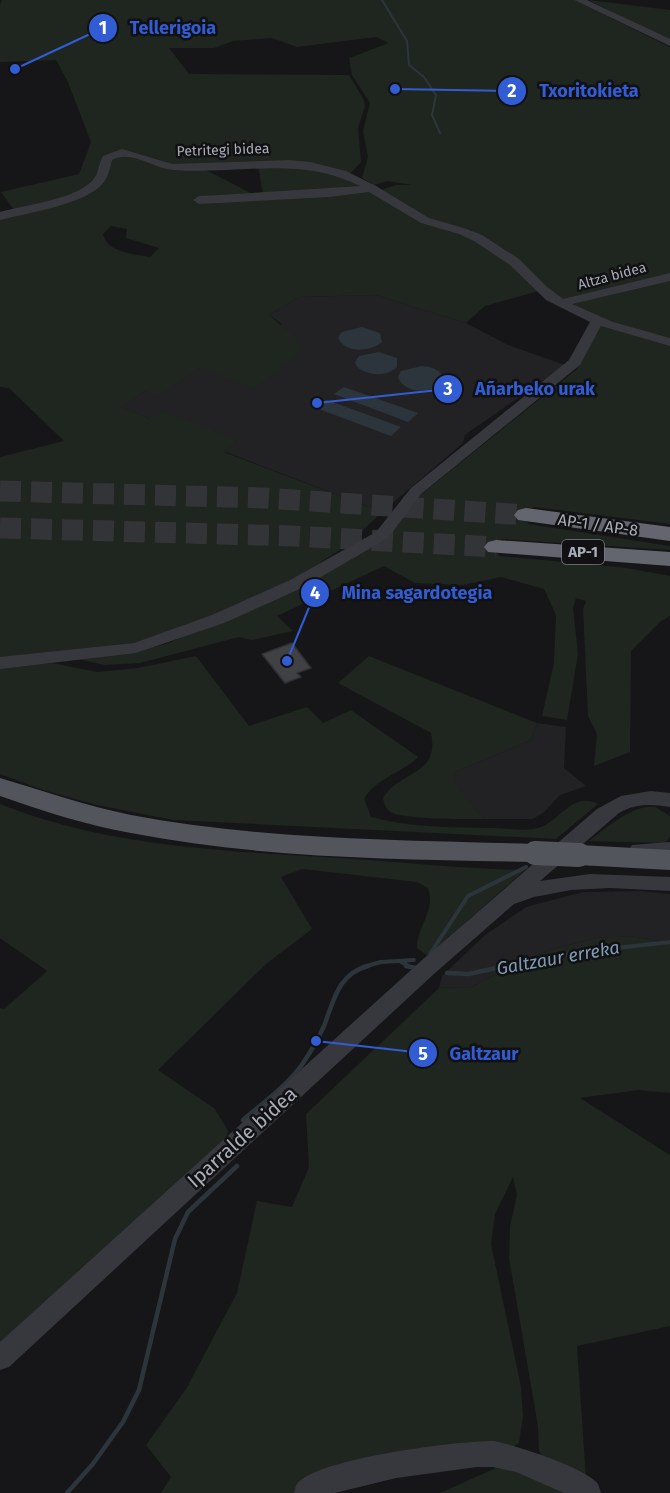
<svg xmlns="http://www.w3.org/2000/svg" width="670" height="1493" font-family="'Fira Sans',sans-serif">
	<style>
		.built { fill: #222225 }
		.green { fill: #1e261f; fill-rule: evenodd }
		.water { fill: #2c353c }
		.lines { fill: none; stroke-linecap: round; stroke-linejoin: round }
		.stream-far2 { stroke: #2c353c; stroke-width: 2 }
		.stream-far1 { stroke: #2c353c; stroke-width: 4 }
		.stream { stroke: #2c353c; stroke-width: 4.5 }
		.building { fill: #404145; stroke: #303034; stroke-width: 1.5 }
		.highway-tunnel { stroke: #333438; stroke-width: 21; stroke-dasharray: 21 10; stroke-linecap: butt }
		.minor { fill: #37383d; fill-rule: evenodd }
		.major { fill: #53555c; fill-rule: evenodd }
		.highway { fill: #63666e; fill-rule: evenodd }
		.major-bridge { stroke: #53555c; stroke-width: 24 }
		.labels { text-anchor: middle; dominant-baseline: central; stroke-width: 5; stroke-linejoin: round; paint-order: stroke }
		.far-street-label { font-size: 14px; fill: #a8adb8; stroke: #111113 }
		.shield { fill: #111113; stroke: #7b7e86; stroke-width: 1.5 }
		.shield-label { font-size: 15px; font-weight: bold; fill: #a8adb8 }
		.street-label { font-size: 16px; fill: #a8adb8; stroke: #111113 }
		.water-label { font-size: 18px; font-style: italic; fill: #7f9bb3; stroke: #111113 }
		.near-street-label { font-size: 20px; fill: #a8adb8; stroke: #111113 }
		.leader { fill: none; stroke: #325cd3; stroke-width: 2 }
		.callout-dot { fill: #325cd3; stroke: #111113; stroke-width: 2 }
		.mark-label { font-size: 18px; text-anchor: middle; font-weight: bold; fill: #fff }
		.callout-label { font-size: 18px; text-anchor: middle; font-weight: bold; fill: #325cd3; stroke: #111113; stroke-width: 5; stroke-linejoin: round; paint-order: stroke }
	</style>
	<rect width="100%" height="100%" fill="#161618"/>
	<path class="built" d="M376 295 466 323 508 345 565 365 465 435 463 443 382 512 223 451 237 440 150 419 120 407 145 391 199 368 282 324 269 315 299 297Z
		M537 723 566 727 564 768 586 786 560 795 544 812 533 819H484L453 782 455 772 531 740Z
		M641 891 670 894V943L631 936 597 938 553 949 515 964 472 987 439 988 442 976 485 935 526 907 583 892Z"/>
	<path class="green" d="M2 0H574L670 47V524L534 507 521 514 529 524 670 546V550L501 539 490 547 500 556 627 568 670 576V616L661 621 631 651 630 752 594 766 597 734 588 716 583 609 586 601 576 598 573 608 578 654 567 720 542 716 554 663 556 615 544 589 501 577 463 585 415 583 384 566 277 616 293 631 252 640 239 637 140 663 104 665 74 658 134 652 169 643 324 574 389 535 419 496 576 370 604 321 550 293 520 263 471 230 428 220 381 190 396 185H412L387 181 374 185 362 178 368 157 363 131 370 103 352 75 349 58 389 43 376 37 297 47 272 38 233 41 214 48H169L189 74 349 75 364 100 365 106 358 128 361 162 350 174C301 157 250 162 200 164L201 167C249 164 304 157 349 179 374 190 395 210 420 220 434 226 450 226 464 232 494 245 518 268 539 291L485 306 466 323 376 295 299 297 269 315 298 340 301 353 255 388 199 368 159 395 145 391 121 407 150 419 161 412 238 439 224 452 382 512C368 525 354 540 338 551 286 587 189 634 127 644 85 651 42 652 0 659V457L64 441 9 388 0 387V219L16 213 1 192 79 174 91 142 67 80 56 60 0 62V5ZM258 165 264 200 202 168ZM111 226 127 229 126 238 159 248 150 257C135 254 107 253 103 234Z
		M589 0 670 10V41Z
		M196 656 249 726 307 707 323 723 351 710 418 757C402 773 375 779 364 799L371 817C411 828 451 827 492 828 505 828 521 831 534 829 560 824 571 790 598 804L556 839 173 820 97 805 43 790 0 774V666L52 663 97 672 138 668Z
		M369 656 537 723 531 740 455 772 454 782 484 819C466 819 400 820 389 811 385 807 384 803 383 798 399 771 440 776 431 733L338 683Z
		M0 804C107 847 226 851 339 858 401 862 463 869 525 870L427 956 417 948C417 926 436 911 428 888L417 882 302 869 281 877 312 929 266 964 158 1070 215 1109 228 1131 225 1142 0 1342V1008L4 1009 47 971 0 938Z
		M645 807H655L670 816V837L665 843 589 841C606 828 624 812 645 807Z
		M631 936 670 943V1093L638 1090 580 1098 670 1155V1326L577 1346 586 1479 545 1459 539 1451 538 1426 509 1258 510 1226 517 1195 513 1177 495 1214 491 1244 521 1387 523 1416 519 1443 509 1449 296 1493H161L171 1477 146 1445 186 1389 237 1293 257 1201 292 1207 309 1167 306 1114 439 988 472 987 515 964 553 949 597 938Z
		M496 1468 525 1472 567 1493H440Z"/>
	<path class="water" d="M362 327 380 333 382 342C371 352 344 354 338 337L342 332Z
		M379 352 397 358V367C386 377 369 376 357 367L355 362 359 356Z
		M422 366C431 367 441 369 444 379 437 395 404 395 398 377L401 371Z
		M344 387 418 413 408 422 334 394Z
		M326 400H327L401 427 391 436 316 408Z"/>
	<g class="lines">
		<path class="stream-far2" d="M382 0 407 41 409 65 424 77 436 95 432 115 440 133"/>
		<path class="stream-far1" d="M430 954 468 896 526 867
			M400 961 410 967
			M363 967 381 962 414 960
			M502 967 581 952 670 942"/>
		<path class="stream" d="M406 966 416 968
			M447 973 468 974 507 966
			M243 1120C263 1103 285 1087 301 1066 310 1053 318 1040 324 1026 334 1000 338 974 368 966
			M67 1493 92 1465 123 1422 139 1390 175 1239 188 1212 237 1166"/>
	</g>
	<path class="building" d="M292 643 311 668 297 673 301 677 285 683 262 654Z"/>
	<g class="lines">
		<path class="highway-tunnel" d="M0 491 263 498 526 515
			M0 528 293 536 496 547"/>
		<path class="minor" d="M574 0H587L670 39V46Z
			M122 149 172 164 290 160 310 162 346 171 376 186 429 218 467 229 482 235 519 259 547 287 563 299 670 273V281L572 304 613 322 670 338V346L601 326 580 365 421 494 388 538 302 588 224 623 136 653 0 669V657L134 643 212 615 290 580 376 532 411 488 569 360 590 322 546 300 510 265 474 241 459 234 421 223 369 192 329 197 199 204 193 200 199 196 220 195 360 186C299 155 238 175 174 170 154 169 131 149 112 160 110 167 109 175 104 182 88 204 27 213 0 220V212C23 205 82 199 95 177 99 171 99 162 103 156Z
			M651 791 670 793V807C651 804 636 803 619 813L540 881 590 874 670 877V891L610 888 571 890 534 897 514 904 435 973 9 1367 0 1370V1342L421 961 597 809 621 796Z
			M670 842V856L639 857 632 855 629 850 632 845Z
			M493 1441C513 1444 587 1468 598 1484 599 1487 600 1490 601 1493H564L516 1472 493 1467H477L396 1478 335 1493H294C295 1490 295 1487 297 1484 317 1458 458 1441 493 1441Z"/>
		<path class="major" d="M0 778C44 791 86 806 131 815 264 840 400 840 535 844L544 846 548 853 544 860 535 862C400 859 264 859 131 833 86 825 43 811 0 796Z
			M579 845 670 850V870L579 865 570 862 566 855 570 848Z"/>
		<path class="highway" d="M526 508 670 527V541L518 520 514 515 518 510Z
			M496 540 670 552V566L488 552 484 547 488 542Z"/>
		<path class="major-bridge" d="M535 853 579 855"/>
	</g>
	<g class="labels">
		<g class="far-street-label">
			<text transform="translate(223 150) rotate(-2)">Petritegi bidea</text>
			<text transform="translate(612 276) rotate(-15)">Altza bidea</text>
		</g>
		<rect class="shield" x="562" y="540" width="42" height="24" rx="4.5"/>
		<g class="shield-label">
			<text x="583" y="552">AP-1</text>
		</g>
		<g class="street-label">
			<text transform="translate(598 525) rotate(8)">AP-1 / AP-8</text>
		</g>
		<g class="water-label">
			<text transform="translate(558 958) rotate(-10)">Galtzaur erreka</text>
		</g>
		<g class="near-street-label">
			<text transform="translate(242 1137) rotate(-42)">Iparralde bidea</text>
		</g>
	</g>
	<path class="leader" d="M15 69L103 28M395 89L512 91M317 403L448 389M287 661L315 593M316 1041L423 1053"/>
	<g class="callout-dot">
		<circle cx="15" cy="69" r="6"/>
		<circle cx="395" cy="89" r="6"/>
		<circle cx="317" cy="403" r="6"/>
		<circle cx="287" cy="661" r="6"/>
		<circle cx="316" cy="1041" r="6"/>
		<circle cx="103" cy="28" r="15"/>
		<circle cx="512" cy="91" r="15"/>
		<circle cx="448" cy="389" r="15"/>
		<circle cx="315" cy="593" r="15"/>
		<circle cx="423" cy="1053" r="15"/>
	</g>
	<g class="mark-label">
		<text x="103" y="34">1</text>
		<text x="512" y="97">2</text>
		<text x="448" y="395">3</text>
		<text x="315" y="599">4</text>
		<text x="423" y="1060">5</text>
	</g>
	<g class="callout-label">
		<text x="173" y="34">Tellerigoia</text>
		<text x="589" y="97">Txoritokieta</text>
		<text x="535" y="395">Añarbeko urak</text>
		<text x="417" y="599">Mina sagardotegia</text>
		<text x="484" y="1060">Galtzaur</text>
	</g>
</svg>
